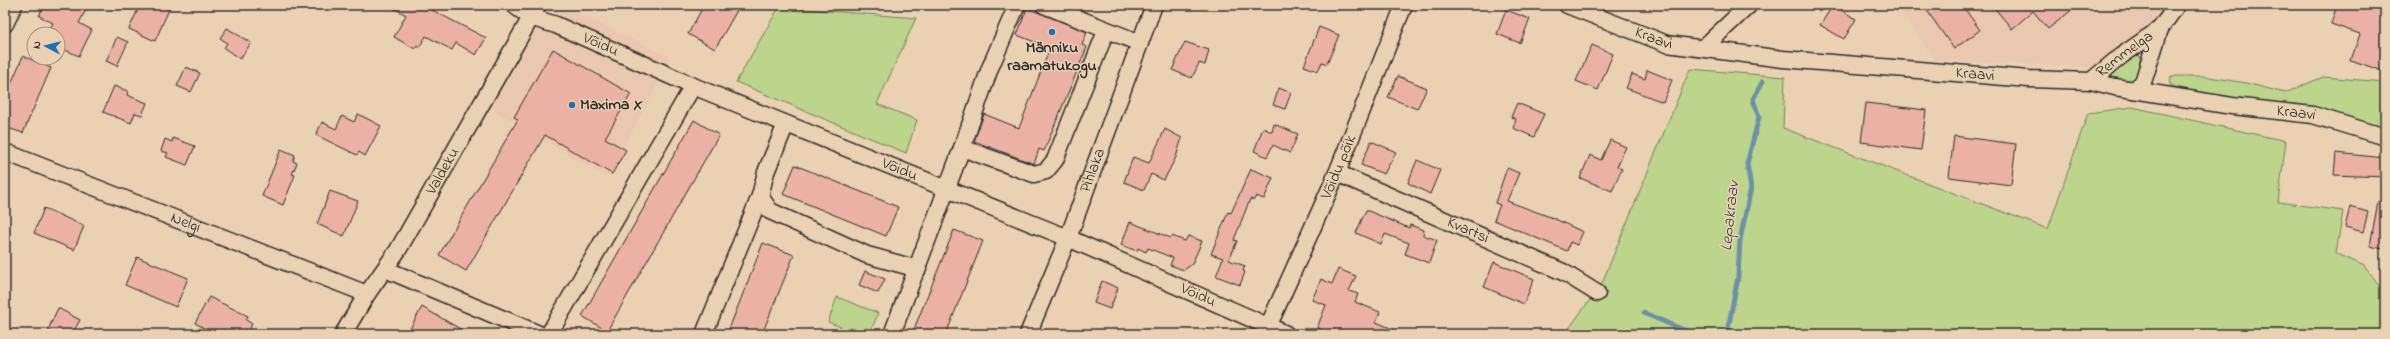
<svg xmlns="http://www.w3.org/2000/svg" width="2390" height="339" font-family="'Indie Flower',sans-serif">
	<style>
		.built { fill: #eac7ae }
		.green { fill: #bcd48b; stroke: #74805b }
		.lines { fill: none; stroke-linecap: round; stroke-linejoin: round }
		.stream { stroke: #6c90a6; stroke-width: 5 }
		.building { fill: #ebb1a4; stroke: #2b2b2b }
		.minor-casing { stroke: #2b2b2b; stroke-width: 19 }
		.minor { stroke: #ead1b2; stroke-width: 16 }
		.poi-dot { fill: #1f6fb2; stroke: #ead1b2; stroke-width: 1.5 }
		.labels { text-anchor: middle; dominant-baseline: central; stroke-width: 3; stroke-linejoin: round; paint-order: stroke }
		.street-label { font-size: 16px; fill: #2b2b2b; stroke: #ead1b2 }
		.poi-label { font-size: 16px; font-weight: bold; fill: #2b2b2b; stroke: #ead1b2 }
		.water-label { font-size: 17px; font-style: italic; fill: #3b444a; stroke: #ead1b2 }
	</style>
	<rect width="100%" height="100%" fill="#ead1b2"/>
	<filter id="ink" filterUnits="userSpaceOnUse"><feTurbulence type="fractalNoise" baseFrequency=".025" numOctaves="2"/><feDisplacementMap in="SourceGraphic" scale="8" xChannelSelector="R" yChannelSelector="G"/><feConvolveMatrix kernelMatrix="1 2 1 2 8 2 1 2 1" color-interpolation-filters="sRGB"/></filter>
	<g filter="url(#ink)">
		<path class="built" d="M541 5H562L671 58 607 178 483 103Z
			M1897 5H2163L2128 75 2089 67 1935 60Z"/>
		<path class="green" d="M779 7 916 18 877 104 917 120 906 153 736 82Z
			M2137 54 2140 56V68L2136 81 2130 84 2103 80 2105 74Z
			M1690 69 1785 77 1783 128 2048 229 2088 113 2132 107 2286 141 2278 202 2343 211 2336 253 2364 266 2379 286 2385 288V334H1565L1602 283Z
			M2171 76H2203L2246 83 2285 93 2323 77 2385 82V131L2303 105 2219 100 2170 85Z
			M837 297 878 313 870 334H858L828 322Z"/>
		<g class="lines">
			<path class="stream" d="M1644 313 1693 334
				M1727 334 1738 277 1740 240 1751 188 1747 164 1759 117 1753 99 1763 81"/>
		</g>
		<path class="building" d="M44 5H88L79 23 92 30 79 56 58 47V34H47L53 23 39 16Z
			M140 5H171L155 41 129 29Z
			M388 5H435L432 10 486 38 476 55 456 43 452 50 426 36 419 48 417 46 415 49 394 37 406 15Z
			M704 5H740L715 49 688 34Z
			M1833 5 1856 19 1844 39 1820 25Z
			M1923 5H1962L1980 30 1954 49Z
			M1992 5H2078L2048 29 2033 11 2012 29Z
			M2337 5H2385V72L2351 60 2360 34 2331 24Z
			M1027 8 1087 32 1082 45 1087 47 1044 151 1039 149 1034 164 974 141 984 114 1019 128 1050 48 1017 35Z
			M1506 10 1530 19 1520 43 1497 34Z
			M1319 27 1339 35 1327 64 1322 62 1318 71 1304 66Z
			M227 28 251 43 240 59 224 48 227 43 220 38Z
			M117 37 128 42 117 66 106 61Z
			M1185 42 1209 50 1205 65 1199 63 1192 78 1172 70Z
			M1592 45 1613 54 1598 90 1576 81Z
			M553 49 631 94 605 138 626 150 612 174 545 135 466 271 439 255 518 119 514 117Z
			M23 56 51 68 23 133 5 127V98Z
			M186 67 200 73 191 92 177 86Z
			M1647 70 1672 80 1663 102 1626 88 1632 74 1645 79Z
			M1398 76 1427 88 1417 109 1388 97Z
			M114 86 128 91 127 95 147 103 142 115 135 113 131 123 103 112Z
			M1279 88 1291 93 1285 109 1273 105Z
			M1517 103 1544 114 1534 137 1513 128 1516 119 1511 117Z
			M1866 103 1926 110 1921 150 1861 142Z
			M358 114 381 126 365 156 359 152 357 155 316 135 322 122 336 129 342 116 354 122Z
			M694 120 719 135 607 331 582 316Z
			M1274 124 1298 134 1290 153 1273 145 1267 157 1254 151 1263 128 1272 132Z
			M1165 129 1182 138 1176 157 1164 180 1151 174 1144 190 1124 182 1133 157 1149 163Z
			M1954 136 2016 144 2011 185 1949 177Z
			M173 138 195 146 187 165 166 157 168 153 161 151 165 139 172 142Z
			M1610 140 1626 147 1617 167 1622 169 1612 191 1580 178 1590 155 1601 160Z
			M1371 141 1396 152 1384 174 1361 165Z
			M281 149 295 155 293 161 297 163 292 174 295 175 283 205 262 196Z
			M2336 153 2385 158V177L2334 175Z
			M1417 160 1440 170 1430 194 1408 183Z
			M795 165 898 207 886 236 783 194Z
			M1507 168 1519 173 1507 201 1553 218 1583 232 1577 245 1570 242 1567 251 1494 220 1500 205 1495 203Z
			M1251 169 1273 178 1264 199 1256 196 1254 200 1250 199 1234 240 1237 241 1229 260 1245 266 1243 271 1245 272 1240 285 1216 276 1223 258 1211 254 1228 212 1231 213Z
			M330 191 358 201 344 236 317 224Z
			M2378 201 2385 202 2383 249 2370 246Z
			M2350 207 2368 212 2363 232 2345 227Z
			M44 208 84 226 74 250 34 233Z
			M1366 210 1409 228 1410 225 1424 230 1423 235 1437 240 1429 263 1405 254 1409 243 1385 234 1381 244 1356 233Z
			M1130 222 1171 238 1172 236 1185 241 1188 236 1202 241 1192 264 1184 270 1170 265 1173 258 1148 248 1146 252 1138 248 1137 251 1121 245Z
			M954 230 983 241 946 334H912Z
			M763 243 794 255 762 334H727Z
			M137 257 188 278 176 307 125 285Z
			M1494 262 1534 279 1524 304 1484 287Z
			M1338 269 1356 276 1349 291 1358 294 1355 302 1380 312 1376 322 1405 334H1333L1317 328 1326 305 1312 300 1321 279 1332 284Z
			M865 271 885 279 878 293 859 285Z
			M1102 281 1118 288 1110 309 1094 303Z
			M209 297 248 316 246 320 252 324 247 334H215L195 323Z
			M422 307 469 334H407Z
			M58 308 80 320 72 334H55L48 330Z"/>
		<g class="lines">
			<defs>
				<g id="minor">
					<path id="s1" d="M514 5 530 17 556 25 693 86 1068 238 1286 334"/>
					<path d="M1044 5 1140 43"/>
					<path id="s2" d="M1567 5 1667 44 1783 59 2029 79 2091 81 2115 87 2232 106 2313 115 2385 137"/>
					<path d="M5 24 14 5"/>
					<path d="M1703 48 1749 5"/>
					<path id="s3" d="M2091 81 2121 56 2160 29"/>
					<path d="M2134 90 2143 82 2160 29 2177 5"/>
					<path d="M786 124 766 172 760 196 770 211 867 255 918 269"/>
					<path d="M962 148 990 68 1017 5"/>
					<path id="s4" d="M5 152 367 294"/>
					<path id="s5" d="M1337 173 1563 272 1597 293"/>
					<path d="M385 269 539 334"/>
					<path id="s6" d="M1268 327 1337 173 1404 5"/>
					<path id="s7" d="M343 334 367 294 398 250 538 5"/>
					<path d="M549 334 693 86"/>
					<path d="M704 334 760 196"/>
					<path d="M892 334 962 148 1034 174 1046 171 1055 160 1106 31"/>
					<path id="s8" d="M1028 334 1068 238 1154 5"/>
				</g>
			</defs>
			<use href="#minor" class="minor-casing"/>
			<use href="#minor" class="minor"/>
		</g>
	</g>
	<g class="poi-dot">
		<circle cx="1052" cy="32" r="4"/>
		<circle cx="572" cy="105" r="4"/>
	</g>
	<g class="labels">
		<g class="street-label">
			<text stroke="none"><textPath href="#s2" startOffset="93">Kraavi</textPath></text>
			<text stroke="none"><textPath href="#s1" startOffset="96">Võidu</textPath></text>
			<text stroke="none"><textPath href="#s3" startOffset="43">Remmelga</textPath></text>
			<text stroke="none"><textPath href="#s2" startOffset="417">Kraavi</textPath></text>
			<text stroke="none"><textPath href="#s2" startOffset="741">Kraavi</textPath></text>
			<text stroke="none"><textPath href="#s6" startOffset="175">Võidu põik</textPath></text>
			<text stroke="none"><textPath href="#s1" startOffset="420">Võidu</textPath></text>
			<text stroke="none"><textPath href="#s8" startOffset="176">Pihlaka</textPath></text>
			<text stroke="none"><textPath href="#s7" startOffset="191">Valdeku</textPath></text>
			<text stroke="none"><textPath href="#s4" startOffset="194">Nelgi</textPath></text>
			<text stroke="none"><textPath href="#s5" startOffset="143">Kvartsi</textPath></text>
			<text stroke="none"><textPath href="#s1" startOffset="744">Võidu</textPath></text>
		</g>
		<g class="poi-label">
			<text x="1052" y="48">Männiku<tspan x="1052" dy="18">raamatukogu</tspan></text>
			<text x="580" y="105" text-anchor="start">Maxima X</text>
		</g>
		<g class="water-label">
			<text transform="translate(1730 216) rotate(-84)">Lepakraav</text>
		</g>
	</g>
	<rect width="2390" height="339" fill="none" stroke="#ead1b2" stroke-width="20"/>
	<rect x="10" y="10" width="2370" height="319" fill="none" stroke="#2b2b2b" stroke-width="1.5" filter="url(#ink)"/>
	<g transform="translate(46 46) rotate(277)"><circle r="19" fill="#ead1b2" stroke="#9e8f7c"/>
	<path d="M0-3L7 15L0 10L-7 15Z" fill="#1f6fb2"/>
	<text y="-6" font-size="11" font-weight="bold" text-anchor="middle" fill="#2b2b2b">N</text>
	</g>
</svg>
